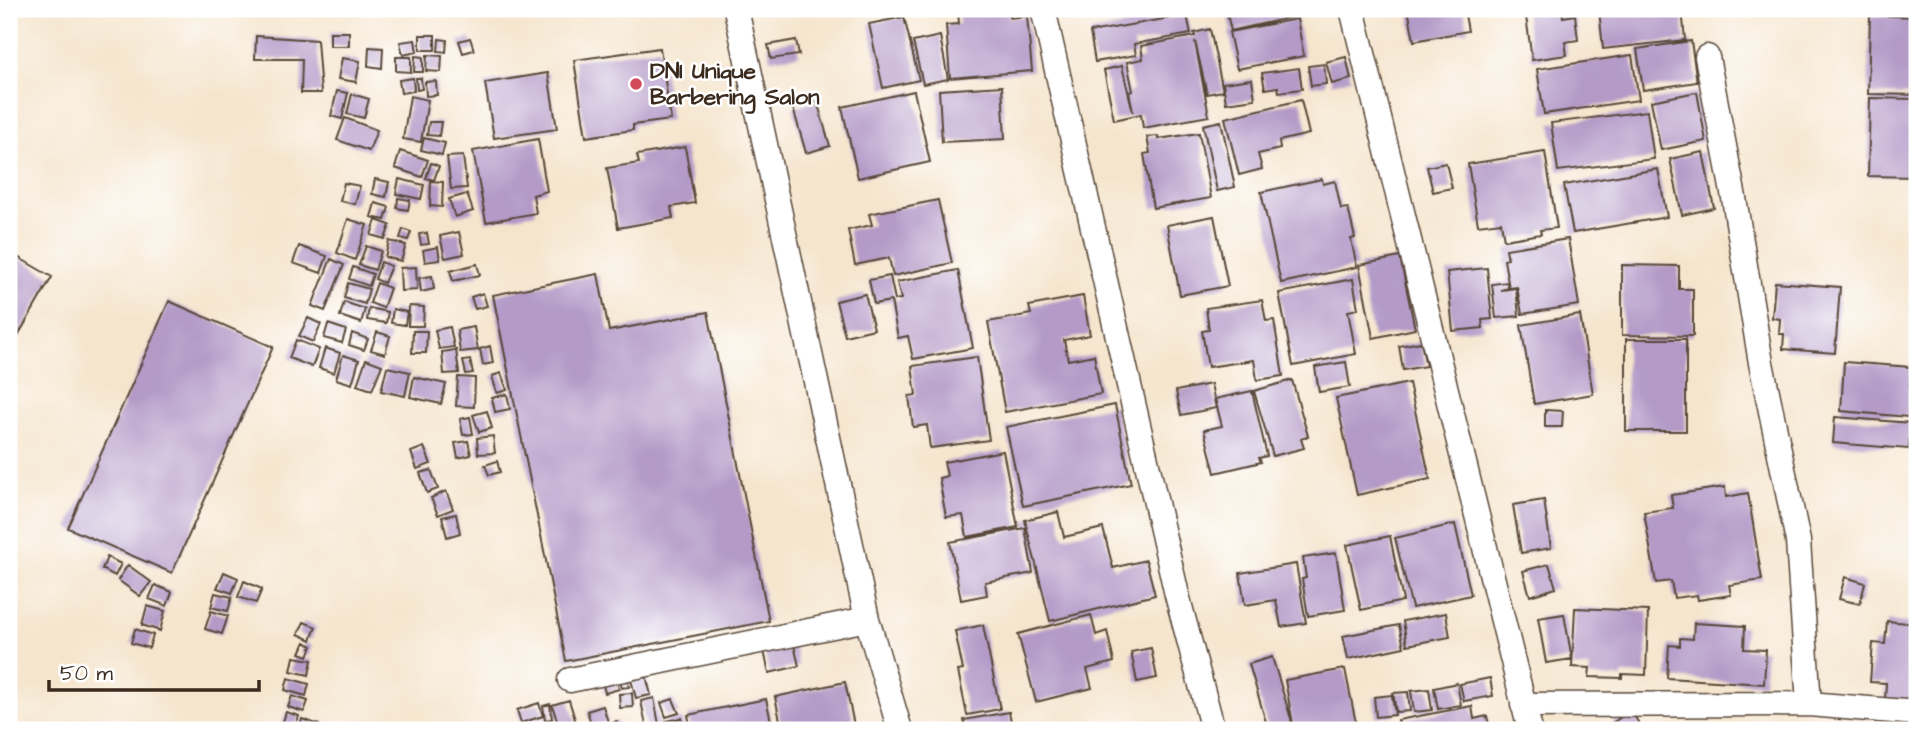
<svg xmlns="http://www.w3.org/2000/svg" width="1926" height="739" font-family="'Architects Daughter',sans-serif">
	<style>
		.building { fill: #b39ac7 }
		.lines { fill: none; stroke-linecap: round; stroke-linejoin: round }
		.street-casing { stroke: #574638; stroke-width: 27 }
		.street { stroke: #fff; stroke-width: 24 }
		.poi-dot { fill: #d1495b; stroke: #fff; stroke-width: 2.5 }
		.labels { text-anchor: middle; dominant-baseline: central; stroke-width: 5; stroke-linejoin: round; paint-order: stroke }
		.poi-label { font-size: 23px; font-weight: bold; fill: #3b2a1e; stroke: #fff; text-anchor: start }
	</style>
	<rect width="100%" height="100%" fill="#fff"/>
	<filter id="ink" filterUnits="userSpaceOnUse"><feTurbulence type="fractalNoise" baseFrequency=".0143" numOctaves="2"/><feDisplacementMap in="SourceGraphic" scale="14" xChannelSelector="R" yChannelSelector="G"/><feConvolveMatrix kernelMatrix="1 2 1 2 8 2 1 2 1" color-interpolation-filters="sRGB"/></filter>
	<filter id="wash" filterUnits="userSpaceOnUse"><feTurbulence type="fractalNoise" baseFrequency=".00686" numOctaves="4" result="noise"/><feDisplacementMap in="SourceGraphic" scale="28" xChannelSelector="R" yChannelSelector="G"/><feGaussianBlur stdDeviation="1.57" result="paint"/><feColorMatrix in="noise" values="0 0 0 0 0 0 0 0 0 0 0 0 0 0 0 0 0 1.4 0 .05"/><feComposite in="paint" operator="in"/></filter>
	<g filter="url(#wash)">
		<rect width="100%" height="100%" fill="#f5e5cd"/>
		<g id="blocks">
			<path class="building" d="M958 9H1009L1010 18 1027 16 1032 71 950 78 946 25 959 24Z
				M1097 9H1125L1126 10 1099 16Z
				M1226 9H1323V10L1231 31Z
				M1408 9H1464L1468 31 1414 41Z
				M1525 9H1562L1563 17 1575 15 1578 40 1565 42 1567 55 1532 60Z
				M1599 9H1682L1685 40 1603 49Z
				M1187 15 1191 34 1134 44 1136 55 1095 62 1090 32Z
				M1870 15 1917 17V95L1868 94Z
				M904 17 919 80 883 88 869 24Z
				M1297 19 1304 56 1237 69 1229 32Z
				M1210 29 1223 91 1207 94 1195 41 1209 116 1143 128 1141 114 1114 120 1104 70 1122 66 1133 112 1129 92 1133 91 1127 62 1143 59 1141 46 1195 36 1194 33Z
				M330 32H349V46H330Z
				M420 35H435V50H420Z
				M256 36 317 40 321 93H301L302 59H255Z
				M940 36 948 79 923 84 913 42Z
				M470 38 474 50 463 53 459 41Z
				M439 39 447 40 446 52 438 51Z
				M415 40 417 52 403 55 400 42Z
				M796 40 799 55 771 59 768 45Z
				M1691 41 1697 82 1643 90 1637 49Z
				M369 47 383 48 382 68 368 66Z
				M660 48 671 120 633 125V130L586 137 574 60Z
				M427 55 442 56 441 72 426 71Z
				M1632 55 1639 100 1544 114 1537 69Z
				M415 56 423 57V72H414Z
				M396 57H411V72L396 71Z
				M1346 57 1351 79 1332 84 1326 62Z
				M342 58 360 61 356 82 338 79Z
				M1324 64 1326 84 1311 86 1308 66Z
				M1299 68 1302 89 1279 92 1278 87 1265 89 1262 73Z
				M548 73 557 129 494 138 485 83Z
				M413 78 414 91 401 93 399 80Z
				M416 78H421L422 89 417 90Z
				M1252 79 1255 99 1226 103 1223 83Z
				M436 81 437 95 426 96 425 82Z
				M1002 86 1005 139 942 142 939 90Z
				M337 91 348 93 342 119 331 116Z
				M914 91 930 162 858 178 842 107Z
				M1697 92 1706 141 1661 150 1651 101Z
				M352 94 369 99 364 118 347 114Z
				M410 96 428 100 421 142 403 139Z
				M1870 98 1917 99V177L1868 176Z
				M1301 100 1309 134 1279 141 1280 149 1258 154 1262 169 1239 175 1225 118Z
				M817 101 830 146 806 153 793 108Z
				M1647 111 1654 159 1558 171 1551 123Z
				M345 118 377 130 369 151 337 140Z
				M1221 121 1235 187 1217 191 1203 125Z
				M429 122H441L439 136 427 135Z
				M1199 133 1211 198 1153 208 1144 154 1150 153 1147 137 1158 136V139Z
				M424 138 445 143 442 155 421 150Z
				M538 139 547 191 533 195 536 213 486 222 473 151Z
				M685 147 695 203 671 207 673 218 618 228 607 168 639 163 637 155Z
				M400 151 428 160 422 177 395 168Z
				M1545 152 1557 228 1540 230 1541 234 1504 240 1501 222 1478 225 1468 164Z
				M1703 152 1714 208 1682 215 1670 159Z
				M463 156 467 188 451 189 447 157Z
				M431 163 439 166 434 180 426 178Z
				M1446 163 1452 188 1433 192 1427 167Z
				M1658 169 1667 217 1573 233 1564 185Z
				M375 179 389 182 386 197 372 194Z
				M399 179 424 185 421 199 396 194Z
				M1322 179 1323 184 1335 181 1341 209 1348 208 1355 238 1351 239 1357 267 1281 283 1261 192Z
				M431 181 443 182 442 207 430 206Z
				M344 183 360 186 355 204 340 201Z
				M467 194 473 211 455 217 449 199Z
				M398 198 410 200 408 210 397 208Z
				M938 200 952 263 893 276 889 258 855 265 848 230 872 225 869 214Z
				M375 203 389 207 385 220 371 217Z
				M1214 216 1228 286 1180 295 1167 225Z
				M348 219 367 225 355 260 337 253Z
				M376 220 390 225 385 239 371 235Z
				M403 229 411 232 408 240 400 238Z
				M459 232 464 254 445 258 440 236Z
				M427 233 429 244 421 245 419 234Z
				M1568 239 1579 305 1522 314 1517 287 1509 288 1504 260 1508 259 1506 249Z
				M389 241 406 245 401 261 385 257Z
				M299 246 327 256 321 273 293 263Z
				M366 246 381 251 375 270 359 265Z
				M438 247 440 260 425 262 423 250Z
				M9 252 52 277 9 351Z
				M1400 257 1415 329 1373 338 1359 265Z
				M331 259 344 265 325 311 312 306Z
				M381 262 391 266 384 283 375 279Z
				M477 264 480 275 453 281 450 271Z
				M1622 265 1679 266V289H1693V336L1622 335Z
				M353 267 373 274 369 286 349 279Z
				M416 267 417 290 401 291 400 268Z
				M1487 268 1492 319 1482 320 1483 328 1453 331 1447 272Z
				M958 270 973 348 913 359 908 336 898 338 891 301 874 304 869 280 890 276 895 300 901 299 897 282Z
				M598 274 609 331 708 312 769 621 566 661 493 295Z
				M432 276 434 289 421 292 419 278Z
				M1353 279 1358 309 1348 311 1356 354 1293 366 1279 293Z
				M1507 282 1508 288 1501 290 1516 288 1519 316 1496 318 1492 284Z
				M1775 282 1840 287 1835 353 1783 349 1784 334H1779L1780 319 1772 318Z
				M348 283 369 289 365 304 344 298Z
				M377 283 390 288 383 308 370 303Z
				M483 293 487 306 475 309 471 297Z
				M865 294 874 329 845 336 836 301Z
				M1083 296 1090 335 1064 340 1068 360 1094 355 1101 394 1005 412 988 322 1031 314 1029 306Z
				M1262 300 1266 321 1274 320 1283 376 1257 380 1254 360 1208 367 1202 331 1209 330 1206 308Z
				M169 301 273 347 172 573 68 528Z
				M344 302 365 309 361 323 340 316Z
				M409 306 424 307 423 326H408Z
				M369 308 388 312 386 323 367 320Z
				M393 309 407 312 405 325 391 323Z
				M1580 315 1593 394 1534 404 1521 325Z
				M308 318 321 324 313 342 299 336Z
				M328 324 346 330 342 343 324 338Z
				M450 327 454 347 439 349 435 330Z
				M474 327 478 350 460 352 457 330Z
				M413 331H427L426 353H412Z
				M377 332 390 336 385 354 371 350Z
				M352 333 368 339 364 350 349 345Z
				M1626 339H1686V431H1626Z
				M296 340 319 349 312 367 289 358Z
				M1421 342 1426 366 1403 370 1399 346Z
				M490 346 493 363 483 365 480 349Z
				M325 348 340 353 334 373 319 368Z
				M456 350 459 373 444 374 442 352Z
				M343 355 359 360 352 384 336 379Z
				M977 357 989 440 930 448 927 425 913 427 909 396 916 395 912 366Z
				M366 359 382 365 372 390 357 385Z
				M470 360 473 373 466 374 463 361Z
				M1346 362 1350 387 1319 392 1315 367Z
				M1844 362 1911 367 1908 417 1841 411Z
				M387 367 410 372 405 396 381 391Z
				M501 373 507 390 497 393 492 376Z
				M414 377 446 384 441 404 410 397Z
				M458 377 475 378 474 407 456 406Z
				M1292 380 1308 436 1301 439 1304 448 1273 456 1254 391Z
				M1409 383 1430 479 1357 495 1336 398Z
				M1211 384 1216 408 1181 415 1176 391Z
				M1252 391 1267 456 1259 458 1261 462 1215 473 1204 430 1222 426 1215 399Z
				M507 394 510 409 495 412 492 398Z
				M1115 405 1131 484 1023 506 1006 427Z
				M1545 410 1563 411 1562 427H1545Z
				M487 411 492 428 479 432 473 415Z
				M470 417 473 434 463 435 460 419Z
				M1835 417 1911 423 1909 449 1833 443Z
				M493 436 495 453 478 454 477 438Z
				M468 441 471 455 458 458 455 443Z
				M424 447 431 464 417 469 411 452Z
				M1003 451 1018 527 967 537 963 515 946 517 939 478 947 476 944 462Z
				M497 461 500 472 489 475 485 465Z
				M431 470 438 489 427 493 420 473Z
				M1725 487 1726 497 1748 493 1762 580 1729 585 1731 595 1698 600 1697 595 1674 598 1671 581 1656 583 1644 512 1673 508 1671 495Z
				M446 491 453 509 438 515 431 498Z
				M1544 500 1551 548 1521 553 1513 505Z
				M1058 512 1064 537 1103 528 1113 568 1146 560 1155 595 1050 621 1025 520Z
				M456 514 460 533 447 537 442 517Z
				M1455 524 1471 595 1412 608 1395 538Z
				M1025 528 1033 573 985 582 987 595 961 600 950 542Z
				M1390 536 1403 601 1361 610 1347 545Z
				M1336 553 1345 610 1308 616 1302 579 1306 578 1303 558Z
				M107 557 121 564 115 576 102 569Z
				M1296 564 1306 623 1281 627 1276 600 1245 605 1240 573Z
				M1549 564 1556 588 1530 596 1523 571Z
				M128 565 151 582 140 596 118 580Z
				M224 572 238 578 232 593 217 588Z
				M1845 577 1865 583 1860 604 1839 599Z
				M244 581 262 589 256 603 238 597Z
				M155 585 172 592 167 606 149 599Z
				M215 593 232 597 228 611 211 607Z
				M147 606 165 611 160 631 142 625Z
				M1575 608 1648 611 1646 675 1622 674V678L1589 677 1590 668 1572 667Z
				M211 611 228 616 222 634 205 629Z
				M1446 613 1450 637 1407 645 1403 621Z
				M1564 614 1572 659 1546 663 1538 618Z
				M1091 615 1096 635 1107 631 1114 662 1087 669 1092 688 1036 702 1018 634Z
				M1887 621 1917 624V702L1885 700 1886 683 1870 682 1873 643 1885 644Z
				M304 622 316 627 311 640 298 634Z
				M1694 623 1745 626 1744 649 1766 650 1764 684 1667 678 1669 645 1680 646V638L1693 639Z
				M983 625 1000 709 967 715 958 671 963 670 955 631Z
				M1399 625 1404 647 1348 659 1343 636Z
				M135 629 153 635 149 648 131 643Z
				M305 642 312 646 308 656 300 653Z
				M794 645 799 666 769 673 764 651Z
				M1151 648 1157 678 1137 682 1131 652Z
				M294 657 312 660 309 675 291 671Z
				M1272 657 1292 722 1268 729 1249 664Z
				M1345 669 1357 728 1347 730H1294L1285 680Z
				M626 672 629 687 622 688 618 674Z
				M645 672 651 695 636 698 630 676Z
				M616 677 619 689 605 693 602 681Z
				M288 678 309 684 306 696 285 690Z
				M1490 678 1493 696 1464 701 1460 684Z
				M845 682 855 730H782L775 697Z
				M1457 683 1461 705 1438 709 1434 688Z
				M1429 689 1432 710 1414 712 1411 691Z
				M1408 692 1410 711 1396 712 1393 693Z
				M632 693 633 707 620 708 619 694Z
				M1392 695 1395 715 1376 717 1374 697Z
				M292 696 308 701 304 712 288 707Z
				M654 698 660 730H647L641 701Z
				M673 699 679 713 666 717 661 703Z
				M766 699 773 730H691L688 715Z
				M569 700 577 726 560 730 552 705Z
				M539 703 543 716 521 723 517 710Z
				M550 704 552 719 545 720 543 706Z
				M603 706 608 722 592 726 587 711Z
				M1472 706 1474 719 1487 716 1490 730H1400L1398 720Z
				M1631 711 1643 730H1616L1612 723Z
				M286 712 299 716 294 730 281 728Z
				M1009 712 1013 730H966L964 720Z
				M682 718 684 730H668L666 721Z
				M302 719 319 725 318 730H299Z
				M616 721 621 727 616 730H601Z"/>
		</g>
	</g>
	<g filter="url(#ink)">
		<use href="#blocks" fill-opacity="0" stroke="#574638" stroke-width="2"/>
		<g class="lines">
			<defs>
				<path id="street" d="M736 9 867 619 900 730
					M1043 9 1177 595 1213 730
					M1352 9 1530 730
					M1707 57 1734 198 1761 363 1798 541 1809 704
					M570 680 867 619
					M1523 705 1809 704 1917 713"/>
			</defs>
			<use href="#street" class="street-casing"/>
			<use href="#street" class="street"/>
		</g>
	</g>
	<circle class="poi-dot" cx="636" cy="84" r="7"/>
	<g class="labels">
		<g class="poi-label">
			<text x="650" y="71">DNI Unique<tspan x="650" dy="26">Barbering Salon</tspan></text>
		</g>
	</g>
	<rect width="1926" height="739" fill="none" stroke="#fff" stroke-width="35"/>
	<path d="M49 680v10h210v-10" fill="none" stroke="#3b2a1e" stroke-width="3.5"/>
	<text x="60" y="680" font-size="21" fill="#3b2a1e" stroke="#ffffff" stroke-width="5" paint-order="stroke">50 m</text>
</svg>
